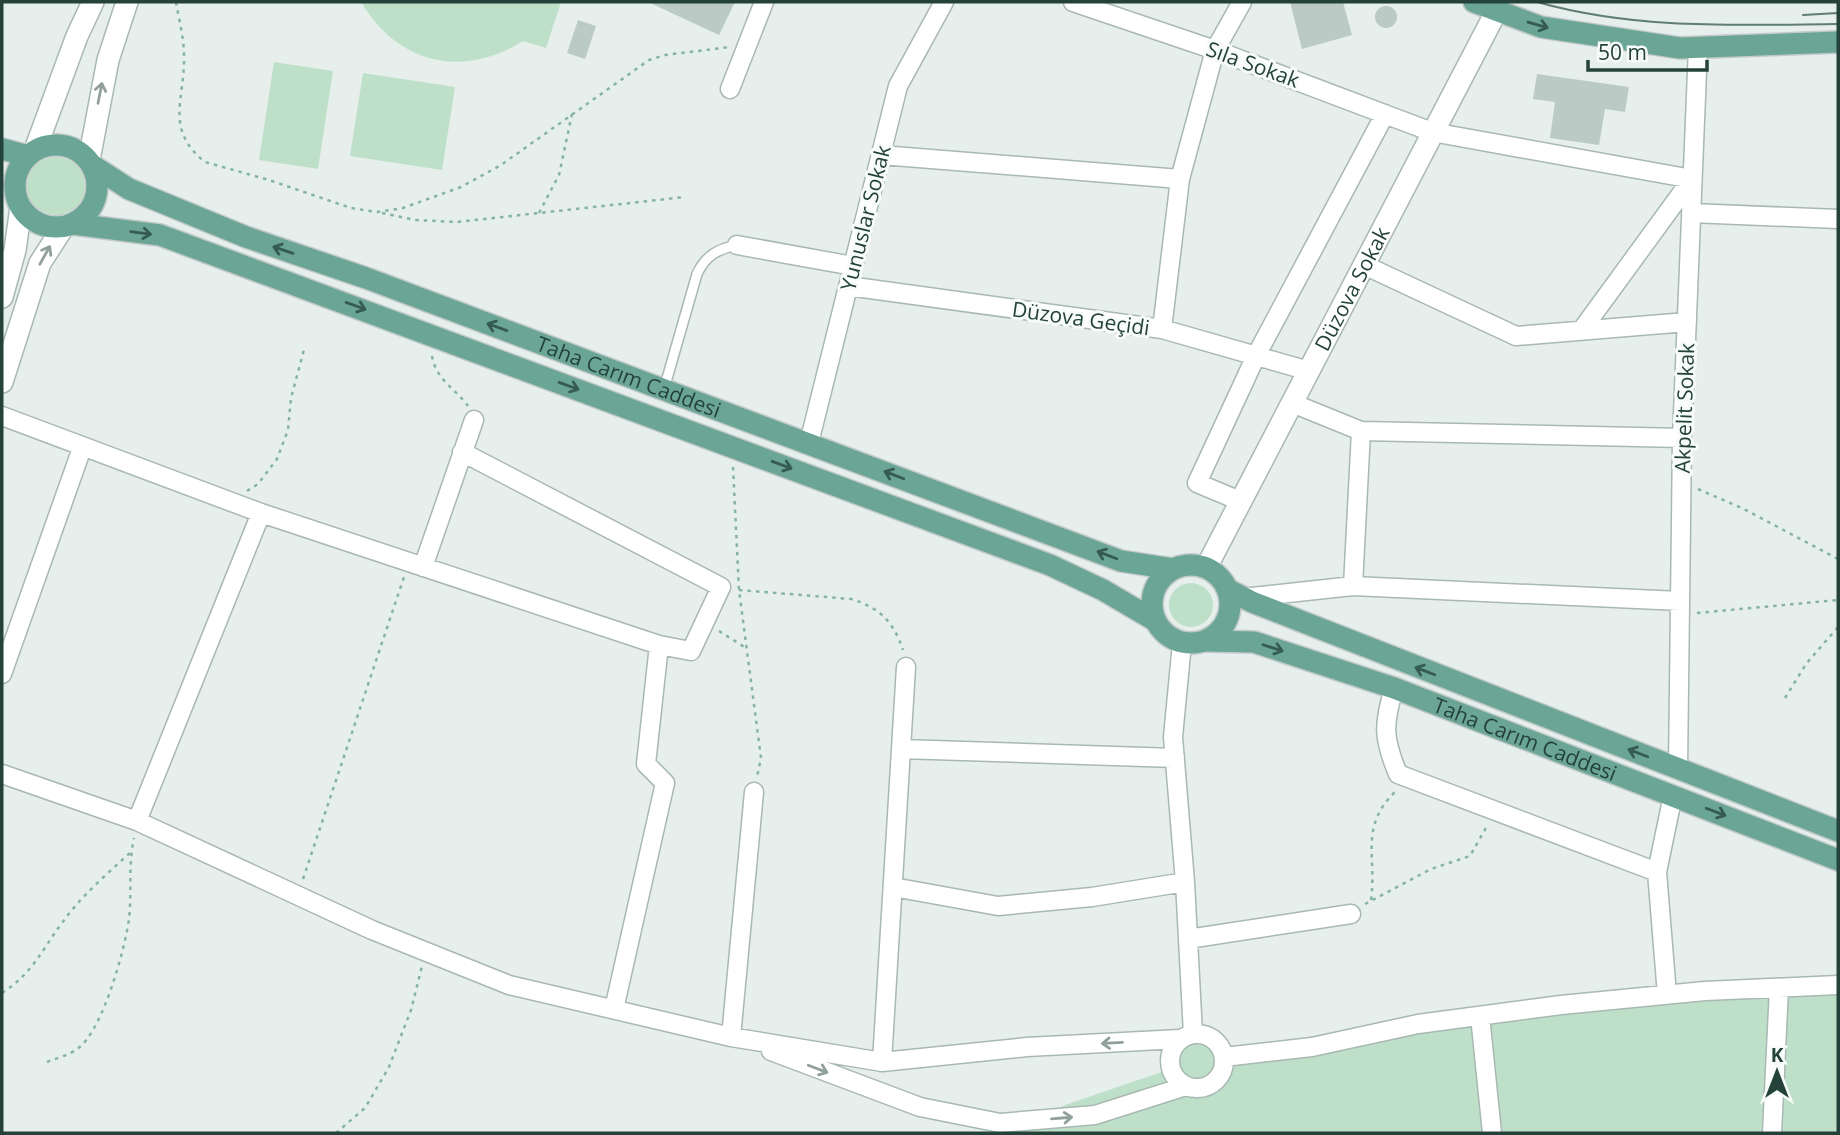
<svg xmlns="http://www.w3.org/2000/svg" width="1840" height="1135" font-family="'Open Sans',sans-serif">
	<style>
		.green { fill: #bfe0c8 }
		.building { fill: #bbcac4 }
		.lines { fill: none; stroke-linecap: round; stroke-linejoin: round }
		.service-casing { stroke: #a8b8b2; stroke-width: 12 }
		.minor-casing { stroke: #a8b8b2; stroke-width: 21 }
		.tertiary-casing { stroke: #a8b8b2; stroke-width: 24 }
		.primary-casing { stroke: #c2cac8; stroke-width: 24 }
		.path { stroke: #86b3a5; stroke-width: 2.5; stroke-dasharray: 3.5 5; stroke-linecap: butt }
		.service { stroke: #fff; stroke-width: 9 }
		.minor { stroke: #fff; stroke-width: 18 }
		.tertiary { stroke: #fff; stroke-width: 21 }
		.primary { stroke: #6aa596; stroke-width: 21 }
		.tram { stroke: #5f7d75; stroke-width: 2 }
		.oneway { stroke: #365b51 }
		.oneway2 { stroke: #92a09c }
		.labels { text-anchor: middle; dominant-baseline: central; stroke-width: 6; stroke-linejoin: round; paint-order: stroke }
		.street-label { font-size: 21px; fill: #24423a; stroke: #f7fbf9 }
	</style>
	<rect width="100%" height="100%" fill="#e6efeb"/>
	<path class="green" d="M361 2H561L546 48 523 41C462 79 398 64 361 2Z
		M274 62 333 71 318 169 259 160Z
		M363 73 455 87 442 170 350 156Z
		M27 186a29 29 0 1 1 58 0a29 29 0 1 1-58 0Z
		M1169 605a22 22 0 1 1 44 0a22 22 0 1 1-44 0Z
		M1838 987V1133H995L1068 1104 1179 1066C1179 1055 1182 1046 1194 1043L1208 1047 1215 1058 1395 1030Z"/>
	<path class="building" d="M648 2H735L719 35Z
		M1290 2H1343L1352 35 1302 49Z
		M1375 17a11 11 0 1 1 22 0a11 11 0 1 1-22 0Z
		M578 20 596 26 585 59 567 53Z
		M1537 74 1629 87 1625 112 1605 109 1599 145 1550 138 1555 102 1533 99Z"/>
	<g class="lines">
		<defs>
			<path id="service" d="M664 389 697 274C706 255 718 249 737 245"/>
			<path id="minor" d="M1073 2 1215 50 1432 132 1692 179 1581 331
				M730 89 764 2
				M881 155 1180 179
				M1691 213 1838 219
				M737 245 853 266
				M1364 265 1516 336 1687 322
				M848 286 1162 329 1309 371
				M1162 329 1180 179 1215 50 1242 2
				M1292 403 1361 431 1682 438
				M2 416 261 513 659 645 691 651 721 587 462 452
				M809 443 898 86 944 2
				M1240 501 1197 483 1256 356 1385 114
				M423 567 474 420
				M1353 586 1361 431
				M1243 598 1353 586 1680 601
				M1182 643 1173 737 1185 882 1193 1034
				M2 674 82 448
				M1394 688C1383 725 1383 738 1398 774L1657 872
				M901 749 1175 758
				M1678 769 1682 438 1698 47
				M2 774 137 821 372 930 509 985 731 1037 882 1062 1027 1047 1180 1039
				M137 821 261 513
				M893 887 998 906 1092 897 1185 882
				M1188 939 1351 914
				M1667 995 1657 872 1673 795
				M614 1009 665 783 646 764 659 645
				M1480 1016 1492 1133
				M1170 1061a27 27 0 1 1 54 0a27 27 0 1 1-54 0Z
				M731 1037 754 792
				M771 1051 920 1107 1000 1123 1095 1115 1186 1086
				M1224 1057 1312 1047 1418 1024 1561 1005 1705 991 1838 985
				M882 1062 906 667
				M1772 1133 1779 988"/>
			<g id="tertiary">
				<path d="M35 150 77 36 93 2"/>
				<path d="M89 160 108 60 127 2"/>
				<path d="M2 297 15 250 21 207"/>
				<path d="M2 382 40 263 64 226"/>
				<path id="s1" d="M1206 568 1497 10"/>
			</g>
			<g id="primary">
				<path d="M1474 2 1541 27 1680 48 1838 42"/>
				<circle cx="56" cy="186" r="41"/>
				<path d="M2 149 28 156"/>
				<path id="s2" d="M92 165 129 189 246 237 366 278 1121 561 1173 569"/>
				<path d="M73 224 160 235 1050 565 1103 590 1154 620"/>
				<circle cx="1191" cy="604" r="39"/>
				<path d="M1227 589 1252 602 1838 831"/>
				<path id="s3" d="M1206 641 1254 642 1394 688 1838 860"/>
			</g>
		</defs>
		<use href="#service" class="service-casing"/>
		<use href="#minor" class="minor-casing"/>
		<use href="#tertiary" class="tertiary-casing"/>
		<use href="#primary" class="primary-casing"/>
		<path class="path" d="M176 2C179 20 184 38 184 56 185 100 164 129 205 162L269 180 351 208 377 212 403 208 461 187 501 165 649 60 665 55 730 47
			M382 213 415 220 457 222 685 197
			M539 213 559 175 572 114
			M432 356C436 380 455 388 468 406
			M733 467 739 590 761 758 757 777
			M1698 489 1744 509 1838 559
			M247 491 258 484 277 459 288 430 291 398 305 346
			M739 590 851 599C880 608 893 621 903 650
			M1697 613 1838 600
			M719 631 746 648
			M1785 698 1806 664 1838 627
			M303 879 404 577
			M1371 900C1377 857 1359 827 1395 792
			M1365 904 1431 869 1470 856 1487 826
			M2 993C33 973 41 951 62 923 81 896 107 874 131 852
			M47 1062C57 1058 69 1055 77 1049 102 1033 125 949 129 919 132 892 128 865 134 838
			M336 1133 365 1108 389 1067 411 1010 422 966"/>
		<use href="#service" class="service"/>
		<use href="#minor" class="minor"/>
		<use href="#tertiary" class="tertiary"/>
		<use href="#primary" class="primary"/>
		<path class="tram" d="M1537 2C1637 30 1735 25 1838 24
			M1803 15 1838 13"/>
	</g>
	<defs><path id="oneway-shaft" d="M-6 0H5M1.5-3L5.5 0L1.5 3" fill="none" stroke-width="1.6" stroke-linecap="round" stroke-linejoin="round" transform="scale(1.75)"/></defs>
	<g class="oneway">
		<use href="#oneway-shaft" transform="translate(1538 25) rotate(16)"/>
		<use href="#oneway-shaft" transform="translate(141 233) rotate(8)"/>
		<use href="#oneway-shaft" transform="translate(283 250) rotate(-161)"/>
		<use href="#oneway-shaft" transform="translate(356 306) rotate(20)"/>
		<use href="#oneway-shaft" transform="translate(497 327) rotate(-160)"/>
		<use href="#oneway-shaft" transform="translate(569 386) rotate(20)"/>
		<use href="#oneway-shaft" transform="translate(782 465) rotate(20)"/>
		<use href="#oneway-shaft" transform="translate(894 475) rotate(-159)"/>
		<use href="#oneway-shaft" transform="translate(1107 555) rotate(-159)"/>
		<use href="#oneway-shaft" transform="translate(1273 648) rotate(18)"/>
		<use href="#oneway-shaft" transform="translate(1425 671) rotate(-159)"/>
		<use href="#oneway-shaft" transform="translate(1638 753) rotate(-159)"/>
		<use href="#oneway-shaft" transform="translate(1716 812) rotate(21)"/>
	</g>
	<g class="oneway2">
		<use href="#oneway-shaft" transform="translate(100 93) rotate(-79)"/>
		<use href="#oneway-shaft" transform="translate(45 255) rotate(-61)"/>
		<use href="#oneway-shaft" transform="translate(1112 1043) rotate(177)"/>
		<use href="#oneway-shaft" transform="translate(818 1069) rotate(21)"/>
		<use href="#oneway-shaft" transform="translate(1062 1118) rotate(-5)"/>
	</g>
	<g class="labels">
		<g class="street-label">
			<text transform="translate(1253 64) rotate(20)">Sıla Sokak</text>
			<text transform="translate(865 218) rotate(-76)">Yunuslar Sokak</text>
			<text stroke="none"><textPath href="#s1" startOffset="315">Düzova Sokak</textPath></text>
			<text transform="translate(1081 318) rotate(8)">Düzova Geçidi</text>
			<text stroke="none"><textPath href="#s2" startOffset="578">Taha Carım Caddesi</textPath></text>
			<text transform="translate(1684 408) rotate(-88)">Akpelit Sokak</text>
			<text stroke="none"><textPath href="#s3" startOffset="336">Taha Carım Caddesi</textPath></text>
		</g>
	</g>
	<rect width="1840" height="1135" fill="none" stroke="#24423a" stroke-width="7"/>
	<g transform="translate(1777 1072)" stroke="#f7fbf9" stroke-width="5" paint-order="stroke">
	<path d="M0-5L12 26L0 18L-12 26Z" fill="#24423a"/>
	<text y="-10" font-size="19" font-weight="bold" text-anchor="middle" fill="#24423a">K</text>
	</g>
	<path d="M1588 60v10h119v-10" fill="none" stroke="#24423a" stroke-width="3.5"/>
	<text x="1598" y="60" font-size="21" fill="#24423a" stroke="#f7fbf9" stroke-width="5" paint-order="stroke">50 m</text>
</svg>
